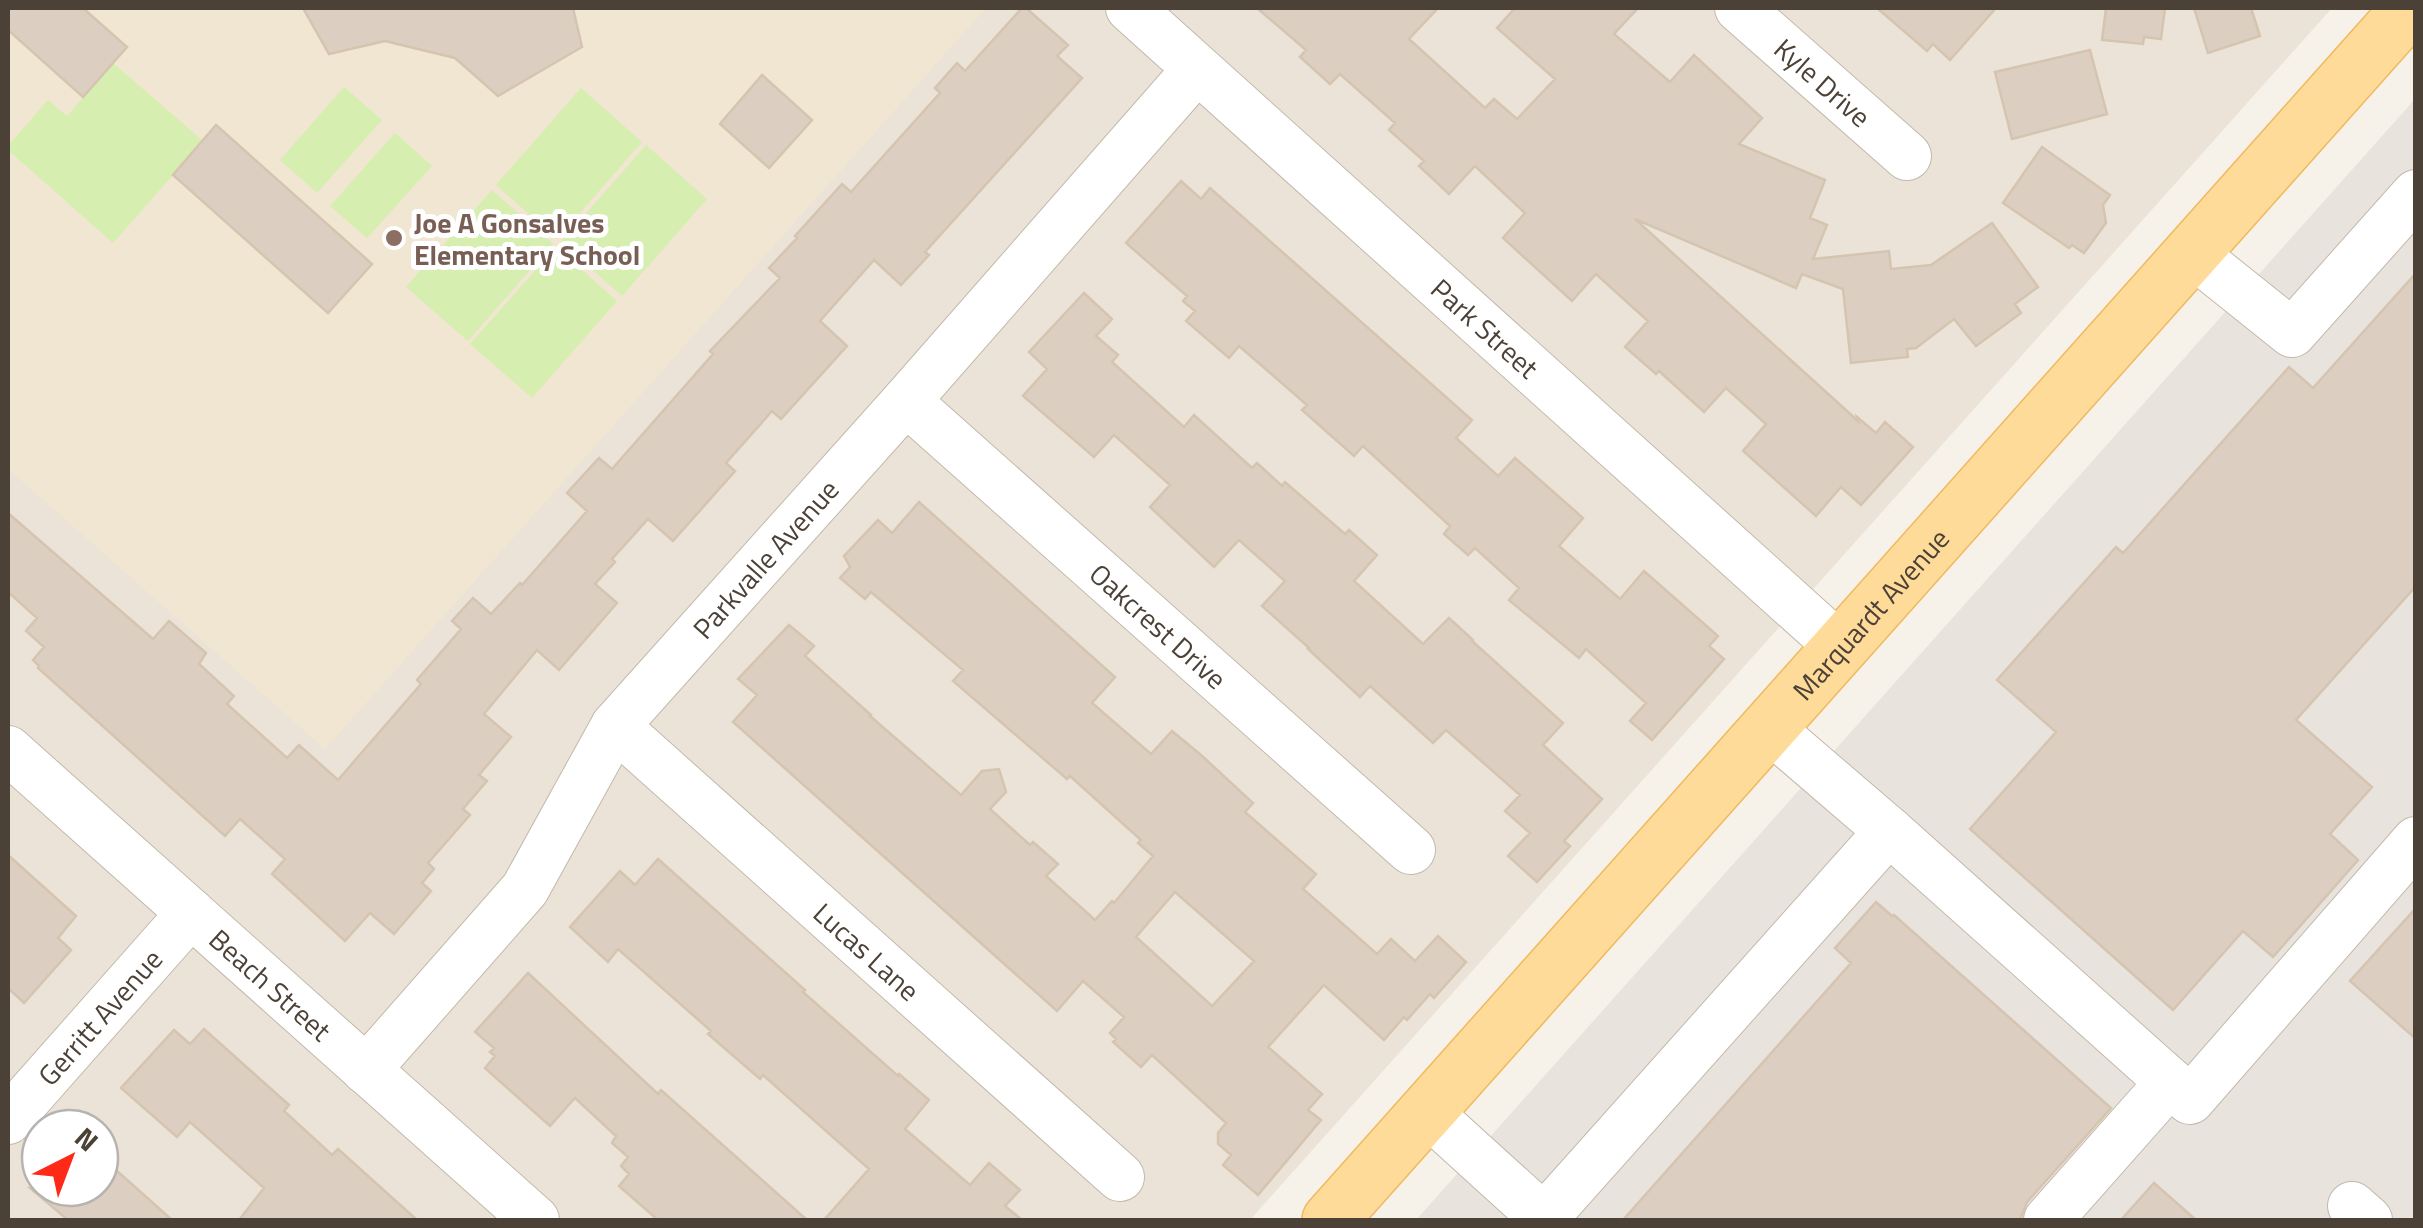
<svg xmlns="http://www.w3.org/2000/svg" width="2423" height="1228" font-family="'Titillium Web',sans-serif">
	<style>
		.residential { fill: #ebe3d7; fill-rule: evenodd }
		.industrial { fill: #e9e3de }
		.education { fill: #f0e6d2 }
		.green { fill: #d6eeaf }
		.building { fill: #dccfc1; stroke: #d5c4b0; stroke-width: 2.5; fill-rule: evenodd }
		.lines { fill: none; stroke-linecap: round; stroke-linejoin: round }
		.minor-casing { stroke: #c3b9ab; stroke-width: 50 }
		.major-casing { stroke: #f0b95e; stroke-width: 58 }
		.minor { stroke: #fff; stroke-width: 48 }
		.major { stroke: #ffdb9a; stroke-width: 55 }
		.education-dot { fill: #8d6e63; stroke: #fff; stroke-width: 4 }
		.labels { text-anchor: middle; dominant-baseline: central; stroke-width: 10; stroke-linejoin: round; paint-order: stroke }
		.street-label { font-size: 28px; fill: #4b4137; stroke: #fff }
		.education-label { font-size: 28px; font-weight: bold; fill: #785e54; stroke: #fff; text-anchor: start }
	</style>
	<rect width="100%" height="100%" fill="#f6f1e9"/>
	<path class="residential" d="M8 8H2332L1250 1220H8ZM40 1128H100V1188H40Z"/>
	<path class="industrial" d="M2415 99V1220H1416Z"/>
	<path class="education" d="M8 8H986L325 749 8 469Z"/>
	<path class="green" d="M113 63 203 141 113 243 8 150V146L48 100 67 116Z
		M344 87 382 120 317 193 280 160Z
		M581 88 642 142 557 239 496 185Z
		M395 133 432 166 367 238 330 206Z
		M646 145 707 199 622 296 561 242Z
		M492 190 553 244 468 341 406 287Z
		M556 247 617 301 532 398 470 344Z"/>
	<path class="building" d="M8 8H83L127 47 83 97 8 30Z
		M303 8H573L582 47 498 96 455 58 385 41 329 54Z
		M1022 8H1026L1068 45 1057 56 1082 78 925 252 929 255 901 285 874 260 820 321 847 346 781 419 772 411 726 463 735 471 673 541 648 519 612 559 615 562 595 584 617 603 559 670 537 650 484 714 511 737 479 775 487 781 463 809 470 815 428 863 434 869 422 883 431 891 394 934 370 913 345 941 272 874 285 859 240 819 225 836 38 668 39 666 33 660 44 647 26 631 37 618 8 592V513L153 639 169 621 206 653 199 664 234 696 227 704 287 758 299 745 338 780 421 684 417 680 461 629 452 621 473 598 491 614 520 583 522 585 587 511 567 493 599 458 612 469 713 354 710 351 780 278 769 268 797 238 795 236 842 184 851 192 940 93 935 88 957 63 965 71Z
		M1257 8H1438L1409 39 1485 108 1494 99 1517 119 1555 79 1497 28 1515 8H1638L1614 34 1670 82 1694 55 1762 118 1739 144 1825 180 1810 218 1827 225 1813 259 1889 251 1891 269 1931 265 1992 223 2038 287 2015 304 2021 313 1976 346 1954 319 1916 348 1907 349 1908 357 1851 363 1843 289 1802 274 1796 288 1635 219 1858 421 1857 417 1876 433 1885 422 1913 447 1861 505 1841 487 1816 516 1743 451 1766 424 1726 388 1704 412 1659 371 1656 374 1625 347 1648 321 1596 274 1572 301 1503 238 1525 213 1475 166 1449 194 1419 166 1424 161 1389 130 1395 123 1340 74 1330 84 1300 57 1306 50Z
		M1877 8H1996L1950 60 1933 44 1927 51Z
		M2106 8H2165L2161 39 2144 37 2143 44 2102 40Z
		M2194 8H2251L2260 36 2208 53Z
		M2090 50 2107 114 2012 139 1995 72Z
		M762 75 812 120 769 168 720 124Z
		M216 125 372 264 328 313 173 175Z
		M2042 147 2110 195 2103 205 2106 223 2084 253 2072 245 2069 248 2003 203Z
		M1181 181 1201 199 1210 188 1472 420 1456 438 1498 476 1515 458 1583 518 1559 546 1620 599 1644 571 1718 636 1709 646 1724 659 1652 740 1630 721 1646 703 1586 649 1579 658 1509 600 1519 588 1475 548 1468 555 1444 534 1450 526 1363 446 1354 456 1302 410 1307 405 1239 346 1229 358 1186 321 1195 311 1183 301 1187 296 1126 243Z
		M2416 273V586L2296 720 2372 787 2330 834 2358 860 2273 957 2243 931 2173 1010 1970 829 2056 732 1997 680 2116 547 2123 553 2289 367 2313 388Z
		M1084 293 1112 319 1096 336 1118 355 1112 362 1184 427 1194 415 1252 468 1257 463 1282 486 1285 482 1345 534 1349 530 1377 555 1354 581 1423 644 1449 618 1473 640 1472 641 1563 723 1543 745 1602 799 1564 841 1570 846 1537 882 1508 856 1530 833 1505 811 1520 795 1446 730 1433 743 1370 686 1360 697 1308 649 1309 648 1262 606 1285 581 1239 540 1214 567 1150 507 1170 485 1114 435 1094 457 1023 396 1047 369 1029 352Z
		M919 502 1115 677 1092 703 1151 754 1172 731 1201 755 1253 803 1245 812 1316 874 1303 889 1377 954 1391 939 1415 961 1438 936 1466 962 1434 998 1430 994 1407 1020 1404 1017 1384 1040 1324 985 1268 1047 1322 1094 1308 1110 1321 1120 1258 1195 1223 1165 1231 1155 1218 1144V1133L1226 1123 1152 1055 1141 1067 1113 1042 1116 1039 1110 1033 1124 1017 1083 981 1057 1011 733 722 757 695 738 679 789 625 814 646 805 656 871 715 870 716 961 795 982 771 999 769 1006 792 990 809 1030 845 1033 842 1058 864 1046 876 1095 920 1112 901 1114 903 1153 856 1138 843 1141 840 1070 776 1067 779 953 681 963 670 871 592 865 599 840 578 850 567 844 556 878 520 892 533ZM1175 892 1254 961 1212 1006 1136 937Z
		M8 855 76 916 58 938 71 950 24 1003 8 988Z
		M658 859 805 990 803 992 898 1076 899 1074 929 1100 905 1129 970 1185 989 1163 1020 1190 1005 1206 1022 1220H824L869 1169 763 1075 760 1079 708 1034 711 1031 618 949 608 962 570 927 620 871 635 885Z
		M1876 902 1892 916 1894 915 2111 1108 2027 1202 2020 1220H1623L1851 963 1835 948Z
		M2416 908V1039L2350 981Z
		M528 973 658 1094 661 1090 807 1220H658L619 1186 629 1174 621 1166 628 1157 612 1143 616 1136 575 1098 550 1126 485 1068 495 1056 490 1052 494 1048 475 1032Z
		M204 1029 289 1105 284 1111 332 1155 338 1149 417 1220H239L264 1188 190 1122 177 1137 121 1088 174 1030 190 1044Z
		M100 1156 134 1186 172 1220H68L30 1188H100Z
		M2154 1183 2196 1220H2121Z"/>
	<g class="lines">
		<defs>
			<g id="minor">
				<path id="s1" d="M1130 8 1841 648"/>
				<path id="s2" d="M1739 8 1907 156"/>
				<path d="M2192 253 2292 333 2416 194"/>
				<path id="s3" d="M906 401 1411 850"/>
				<path id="s4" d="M615 726 1120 1177"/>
				<path id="s5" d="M8 750 535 1220"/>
				<path d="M1889 831 2190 1100 2416 841"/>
				<path id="s6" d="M366 1070 525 889 615 726 906 401 1197 69"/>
				<path d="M1427 1112 1546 1220"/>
				<path id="s7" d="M8 1120 191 913"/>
				<path d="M2352 1206 2368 1220"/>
				<path d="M1542 1220 1889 831 1769 728"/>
				<path d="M2048 1220 2170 1082"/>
			</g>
			<g id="major">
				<path id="s8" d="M1330 1220 2410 8"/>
			</g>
		</defs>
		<use href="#minor" class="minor-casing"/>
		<use href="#major" class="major-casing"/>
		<use href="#minor" class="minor"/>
		<use href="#major" class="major"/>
	</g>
	<circle class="education-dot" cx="394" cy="238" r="10"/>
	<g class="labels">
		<g class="street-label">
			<text stroke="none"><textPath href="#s2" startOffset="112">Kyle Drive</textPath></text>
			<text stroke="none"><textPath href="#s1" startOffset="478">Park Street</textPath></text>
			<text stroke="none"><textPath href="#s6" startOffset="652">Parkvalle Avenue</textPath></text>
			<text stroke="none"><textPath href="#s8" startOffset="812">Marquardt Avenue</textPath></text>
			<text stroke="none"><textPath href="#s3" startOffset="338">Oakcrest Drive</textPath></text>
			<text stroke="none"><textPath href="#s4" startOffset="338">Lucas Lane</textPath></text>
			<text stroke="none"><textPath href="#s5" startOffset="352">Beach Street</textPath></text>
			<text stroke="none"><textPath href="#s7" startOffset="138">Gerritt Avenue</textPath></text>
		</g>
		<g class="education-label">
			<text x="414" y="222">Joe A Gonsalves<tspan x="414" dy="32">Elementary School</tspan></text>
		</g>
	</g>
	<rect width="2423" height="1228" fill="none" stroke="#4b4137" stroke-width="20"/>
	<g transform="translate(70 1158) rotate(42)"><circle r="48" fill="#ffffff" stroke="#b7b3af" stroke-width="2.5"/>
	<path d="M0-8L18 38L0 25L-18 38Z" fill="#ff2918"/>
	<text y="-15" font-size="28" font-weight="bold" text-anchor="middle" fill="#4b4137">N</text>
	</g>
</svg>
